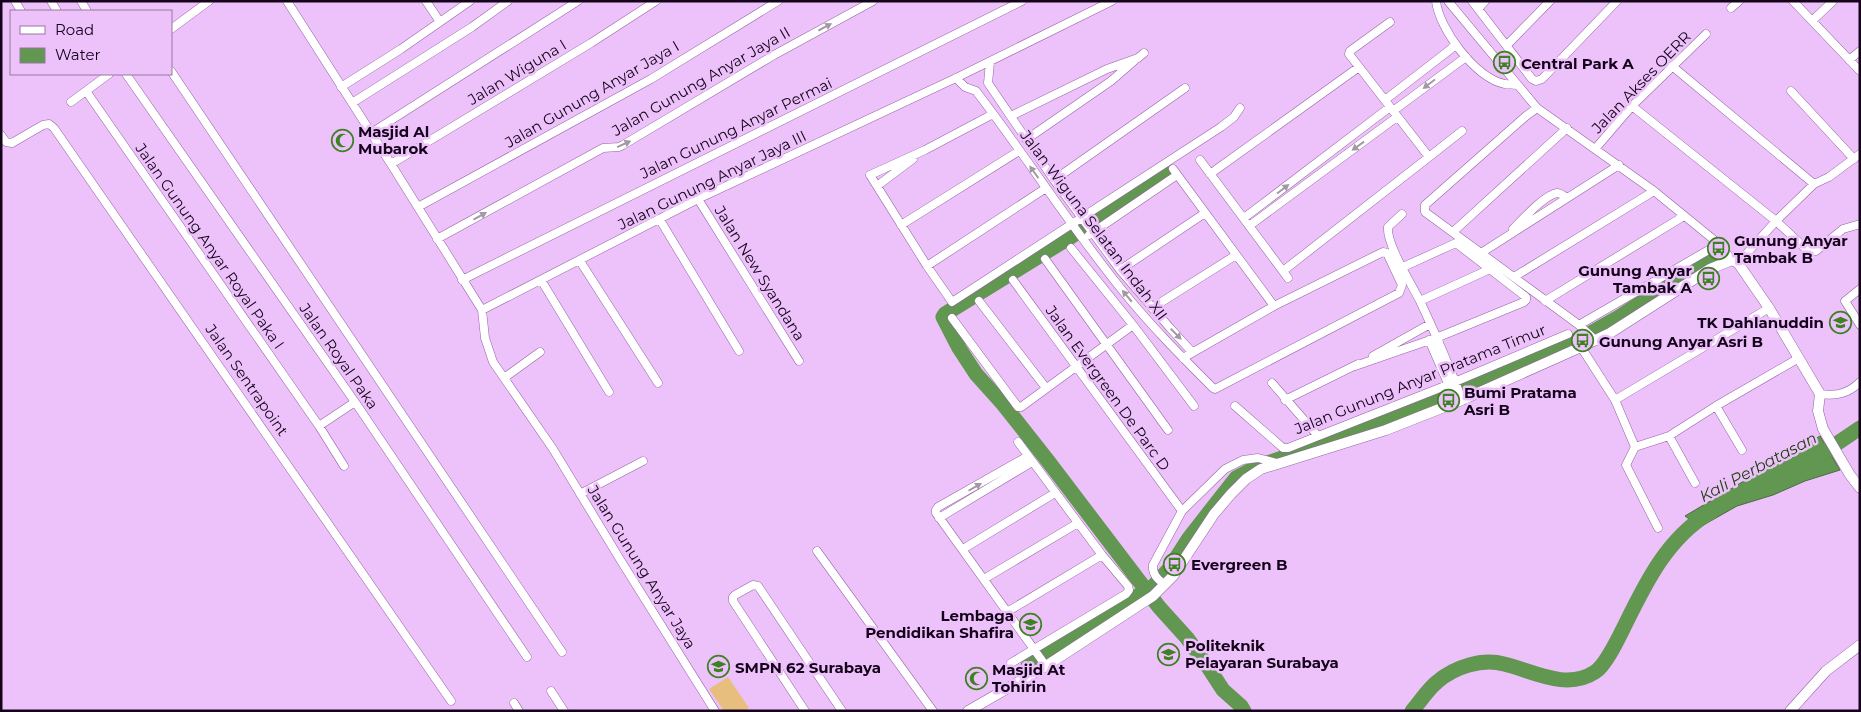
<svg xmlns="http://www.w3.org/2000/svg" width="1861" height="712" font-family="Montserrat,sans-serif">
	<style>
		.green { fill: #e7be7e }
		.water { fill: #619750; stroke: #4a6b40 }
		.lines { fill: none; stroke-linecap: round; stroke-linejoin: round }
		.river { stroke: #619750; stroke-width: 15 }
		.street-casing { stroke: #9463a2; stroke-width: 9 }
		.secondary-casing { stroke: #9463a2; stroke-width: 11 }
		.street { stroke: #fff; stroke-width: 8 }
		.secondary { stroke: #fff; stroke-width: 10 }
		.oneway { fill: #a19aa3 }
		.labels { text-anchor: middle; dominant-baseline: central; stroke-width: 5; stroke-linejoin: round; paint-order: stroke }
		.poi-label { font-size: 15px; font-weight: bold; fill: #14031a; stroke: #edc2fa; text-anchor: start }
		.street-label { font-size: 15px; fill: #14031a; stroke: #edc2fa }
		.water-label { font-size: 16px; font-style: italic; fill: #1a3e0b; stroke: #edc2fa }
	</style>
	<rect width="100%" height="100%" fill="#edc2fa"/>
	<path class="green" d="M728 677 749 708 745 711H724L709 689Z"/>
	<path class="water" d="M1820 436 1840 470 1805 481 1773 495 1737 506 1700 527 1685 516Z"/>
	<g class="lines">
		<path class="river" d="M1165 173 1072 236 945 314 943 317 959 348 976 374 1003 404 1048 461 1159 607 1187 638 1208 667 1223 690 1241 706 1244 711
			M1811 461 1860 428
			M1028 666 1139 595 1148 592 1169 569 1189 538 1236 478 1259 466 1368 428 1448 396 1580 339 1619 317 1720 251
			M1412 711C1420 702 1428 689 1437 682 1454 667 1482 658 1504 664 1533 671 1566 691 1595 672 1606 665 1619 637 1625 625 1646 582 1668 537 1711 512"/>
		<defs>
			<path id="street" d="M15 1 21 11
				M51 1 57 11
				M81 1 87 11
				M287 1 391 164 482 310 485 338 493 362 553 449 621 561 715 711
				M426 1 440 22
				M1436 1C1439 29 1476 79 1505 84 1509 85 1513 84 1517 85
				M1448 1 1537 108 1654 191 1719 244 1732 260
				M1472 1 1532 79 1536 81 1542 79 1617 1
				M1793 1 1860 71
				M1731 8 1739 1
				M1478 9 1485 1
				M1812 21 1833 1
				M1390 22 1350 51 1349 54 1429 157 1462 131
				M171 29 209 1
				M1507 45 1550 1
				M1849 60 1860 51
				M990 62 988 83 1054 180 1120 270 1170 328 1192 352
				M1672 66 1814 184
				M171 71 562 652
				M126 74 355 402 527 657
				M956 78 965 87 976 91C1026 156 1070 226 1122 290 1150 325 1181 356 1213 388L1215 389 1399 293 1402 285 1387 253 1383 252 1274 306 1183 358
				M341 87 401 49 470 1
				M86 91 319 426 344 466
				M1791 91 1854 159
				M1385 100 1456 45
				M71 102 109 74
				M352 103 472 27 508 1
				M1632 106 1776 221 1807 250 1816 251 1843 229 1860 224
				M1537 108 1526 116 1425 205V212L1579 325 1719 244
				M1393 111 1466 57
				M993 114 925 150 870 175 927 266 952 302 1221 127 1234 117 1240 108
				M1011 116 1107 69 1138 58 1144 53
				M371 133 578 1
				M1 135 6 142 12 143 43 125 49 124 54 128 451 701
				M1027 139 1111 81 1134 61
				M1595 149 1632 106 1706 34
				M1200 160 1288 278
				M391 164 591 43 656 1
				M1173 169 1274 306
				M1210 174 1359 67
				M1054 180 1185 88
				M877 186 913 159
				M698 199 799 361
				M418 207 651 79 778 1
				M1402 214 1388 227C1386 244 1412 285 1420 301 1435 333 1450 367 1462 400
				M1244 218 1390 107
				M660 220 739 351
				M901 225 1019 151
				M1249 226 1397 117
				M1513 229C1522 220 1544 195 1557 193 1561 193 1564 196 1567 198
				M1453 232 1567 128
				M1089 235 1177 175
				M437 239 603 148 619 147 623 145 774 55 873 1
				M1071 248 1133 325 1194 406
				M1481 253 1619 165
				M1045 259 1168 430
				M580 261 658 383
				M1738 263 1776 221 1814 184 1829 177 1860 154
				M927 266 1046 188
				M1120 270 1205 213
				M1283 271 1429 157
				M1514 277 1654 191
				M462 280 1022 1
				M541 280 609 392
				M1013 280 1182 511
				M1860 289 1845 301 1860 325
				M979 301 1046 388
				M1420 301 1490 269
				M1545 301 1684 216
				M1152 308 1236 255
				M482 310 698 199 956 78 1112 1
				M952 318 1018 407H1021L1133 325
				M1579 325 1596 341
				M1429 340 1456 402
				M1581 347 1615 400 1635 447 1626 465 1658 528
				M1373 356 1430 324
				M1355 366 1436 338 1524 302 1526 300V297L1456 243 1403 267
				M504 378 540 352
				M1272 383 1318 436
				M1820 394C1836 396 1848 394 1860 382
				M1285 400 1358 364
				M1615 400 1769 308
				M1235 406 1283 448H1288L1450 384 1568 334
				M1716 406 1742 450
				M319 426 355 402
				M1669 436 1695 483
				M1635 447 1669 436 1716 406 1799 358
				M1028 456 938 507 936 510V513L1046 666
				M580 494 643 461
				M939 518 1032 462
				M963 549 1055 493
				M817 551 933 711
				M984 579 1078 523
				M1165 585C1158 579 1152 575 1153 565L1182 511 1225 469 1243 460 1258 458 1277 463
				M1007 612 1102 555
				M1011 663 1126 594 1129 590 1128 586 1102 555 1018 442
				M551 691 564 711
				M514 703 519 711
				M805 711 733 601V597L735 595 753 585 758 586 842 711"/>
			<path id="secondary" d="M968 711 1046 666 1153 596 1173 576 1214 514 1231 494 1246 479 1261 469 1386 430 1462 400 1581 347 1610 333 1710 269 1732 260 1738 263 1769 308 1820 394 1818 411 1823 429 1850 475 1860 488
				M1790 711 1826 671 1860 645"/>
		</defs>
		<use href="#street" class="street-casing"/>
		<use href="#secondary" class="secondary-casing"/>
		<use href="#street" class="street"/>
		<use href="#secondary" class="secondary"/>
	</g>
	<defs><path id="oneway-solid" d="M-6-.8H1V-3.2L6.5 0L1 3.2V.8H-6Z" transform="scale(1.25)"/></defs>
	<g class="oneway">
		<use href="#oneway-solid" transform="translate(825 27) rotate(-28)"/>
		<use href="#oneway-solid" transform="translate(1429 84) rotate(143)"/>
		<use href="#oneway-solid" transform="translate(624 144) rotate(-24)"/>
		<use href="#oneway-solid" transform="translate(1358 146) rotate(144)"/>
		<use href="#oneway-solid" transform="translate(1034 172) rotate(-126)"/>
		<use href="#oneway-solid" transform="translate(1283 189) rotate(-37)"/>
		<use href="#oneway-solid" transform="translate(480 216) rotate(-29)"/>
		<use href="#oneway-solid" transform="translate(1127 296) rotate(-130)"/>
		<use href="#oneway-solid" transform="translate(1176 334) rotate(45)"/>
		<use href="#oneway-solid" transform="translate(975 487) rotate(-30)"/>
	</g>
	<defs>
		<symbol id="bus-ring" viewBox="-11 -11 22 22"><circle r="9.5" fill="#edc2fa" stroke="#3e8124" stroke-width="1.5"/><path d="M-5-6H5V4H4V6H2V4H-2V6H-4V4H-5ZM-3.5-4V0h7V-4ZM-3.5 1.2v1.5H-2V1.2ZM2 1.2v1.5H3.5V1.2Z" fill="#3e8124"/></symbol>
		<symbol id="mosque-ring" viewBox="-11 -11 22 22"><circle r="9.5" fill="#edc2fa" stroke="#3e8124" stroke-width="1.5"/><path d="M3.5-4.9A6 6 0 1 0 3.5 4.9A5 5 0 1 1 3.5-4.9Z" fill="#3e8124"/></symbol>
		<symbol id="school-ring" viewBox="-11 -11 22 22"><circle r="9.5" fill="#edc2fa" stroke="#3e8124" stroke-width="1.5"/><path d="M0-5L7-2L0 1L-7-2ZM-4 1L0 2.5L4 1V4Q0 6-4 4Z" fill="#3e8124"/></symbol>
		<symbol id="university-ring" viewBox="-11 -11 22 22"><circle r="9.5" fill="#edc2fa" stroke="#3e8124" stroke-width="1.5"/><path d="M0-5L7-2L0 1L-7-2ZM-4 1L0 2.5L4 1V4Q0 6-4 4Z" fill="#3e8124"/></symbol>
	</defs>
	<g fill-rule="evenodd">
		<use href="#bus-ring" x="1492" y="50" width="25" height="25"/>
		<use href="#mosque-ring" x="330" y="128" width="25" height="25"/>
		<use href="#bus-ring" x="1706" y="236" width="25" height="25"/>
		<use href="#bus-ring" x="1696" y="266" width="25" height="25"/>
		<use href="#school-ring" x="1828" y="310" width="25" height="25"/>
		<use href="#bus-ring" x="1570" y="328" width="25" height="25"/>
		<use href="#bus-ring" x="1436" y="388" width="25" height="25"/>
		<use href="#bus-ring" x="1162" y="552" width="25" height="25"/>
		<use href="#school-ring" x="1018" y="612" width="25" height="25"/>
		<use href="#university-ring" x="1156" y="642" width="25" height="25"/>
		<use href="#school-ring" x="706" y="654" width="25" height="25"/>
		<use href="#mosque-ring" x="964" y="666" width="25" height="25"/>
	</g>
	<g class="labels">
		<g class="poi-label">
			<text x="1521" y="63">Central Park A</text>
			<text x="358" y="131">Masjid Al<tspan x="358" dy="17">Mubarok</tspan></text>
			<text x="1734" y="240">Gunung Anyar<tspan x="1734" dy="17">Tambak B</tspan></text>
			<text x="1692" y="270" text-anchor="end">Gunung Anyar<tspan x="1692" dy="17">Tambak A</tspan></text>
			<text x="1824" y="322" text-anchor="end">TK Dahlanuddin</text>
			<text x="1599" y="341">Gunung Anyar Asri B</text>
			<text x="1464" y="392">Bumi Pratama<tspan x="1464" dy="17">Asri B</tspan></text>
			<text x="1191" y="564">Evergreen B</text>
			<text x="1014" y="615" text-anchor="end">Lembaga<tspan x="1014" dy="17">Pendidikan Shafira</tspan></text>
			<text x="1185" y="645">Politeknik<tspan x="1185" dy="17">Pelayaran Surabaya</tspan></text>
			<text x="735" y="667">SMPN 62 Surabaya</text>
			<text x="992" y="669">Masjid At<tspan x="992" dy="17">Tohirin</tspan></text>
		</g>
		<g class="street-label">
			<text transform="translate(517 72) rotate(-31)">Jalan Wiguna I</text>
			<text transform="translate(701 81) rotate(-30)">Jalan Gunung Anyar Jaya II</text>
			<text transform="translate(1641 82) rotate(-46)">Jalan Akses OERR</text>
			<text transform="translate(592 94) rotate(-30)">Jalan Gunung Anyar Jaya I</text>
			<text transform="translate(736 128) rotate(-26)">Jalan Gunung Anyar Permai</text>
			<text transform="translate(712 180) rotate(-26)">Jalan Gunung Anyar Jaya III</text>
			<text transform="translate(1094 225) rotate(53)">Jalan Wiguna Selatan Indah XII</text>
			<text transform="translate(210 246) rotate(55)">Jalan Gunung Anyar Royal Paka I</text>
			<text transform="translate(760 273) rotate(58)">Jalan New Syandana</text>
			<text transform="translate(339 356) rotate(55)">Jalan Royal Paka</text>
			<text transform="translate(1420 379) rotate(-22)">Jalan Gunung Anyar Pratama Timur</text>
			<text transform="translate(247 380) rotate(55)">Jalan Sentrapoint</text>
			<text transform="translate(1108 388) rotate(54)">Jalan Evergreen De Parc D</text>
			<text transform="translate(642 567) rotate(58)">Jalan Gunung Anyar Jaya</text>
		</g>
		<g class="water-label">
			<text transform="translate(1758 467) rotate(-28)">Kali Perbatasan</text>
		</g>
	</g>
	<rect width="1861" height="712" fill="none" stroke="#14031a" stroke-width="5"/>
	<rect x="10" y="10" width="162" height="65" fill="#edc2fa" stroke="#9676a0"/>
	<rect x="20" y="26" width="25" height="8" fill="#ffffff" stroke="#9676a0"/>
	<text x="55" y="35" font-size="15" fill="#14031a">Road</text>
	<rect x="20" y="48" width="25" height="15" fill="#619750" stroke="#9676a0"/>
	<text x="55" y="60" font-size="15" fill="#14031a">Water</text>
</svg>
